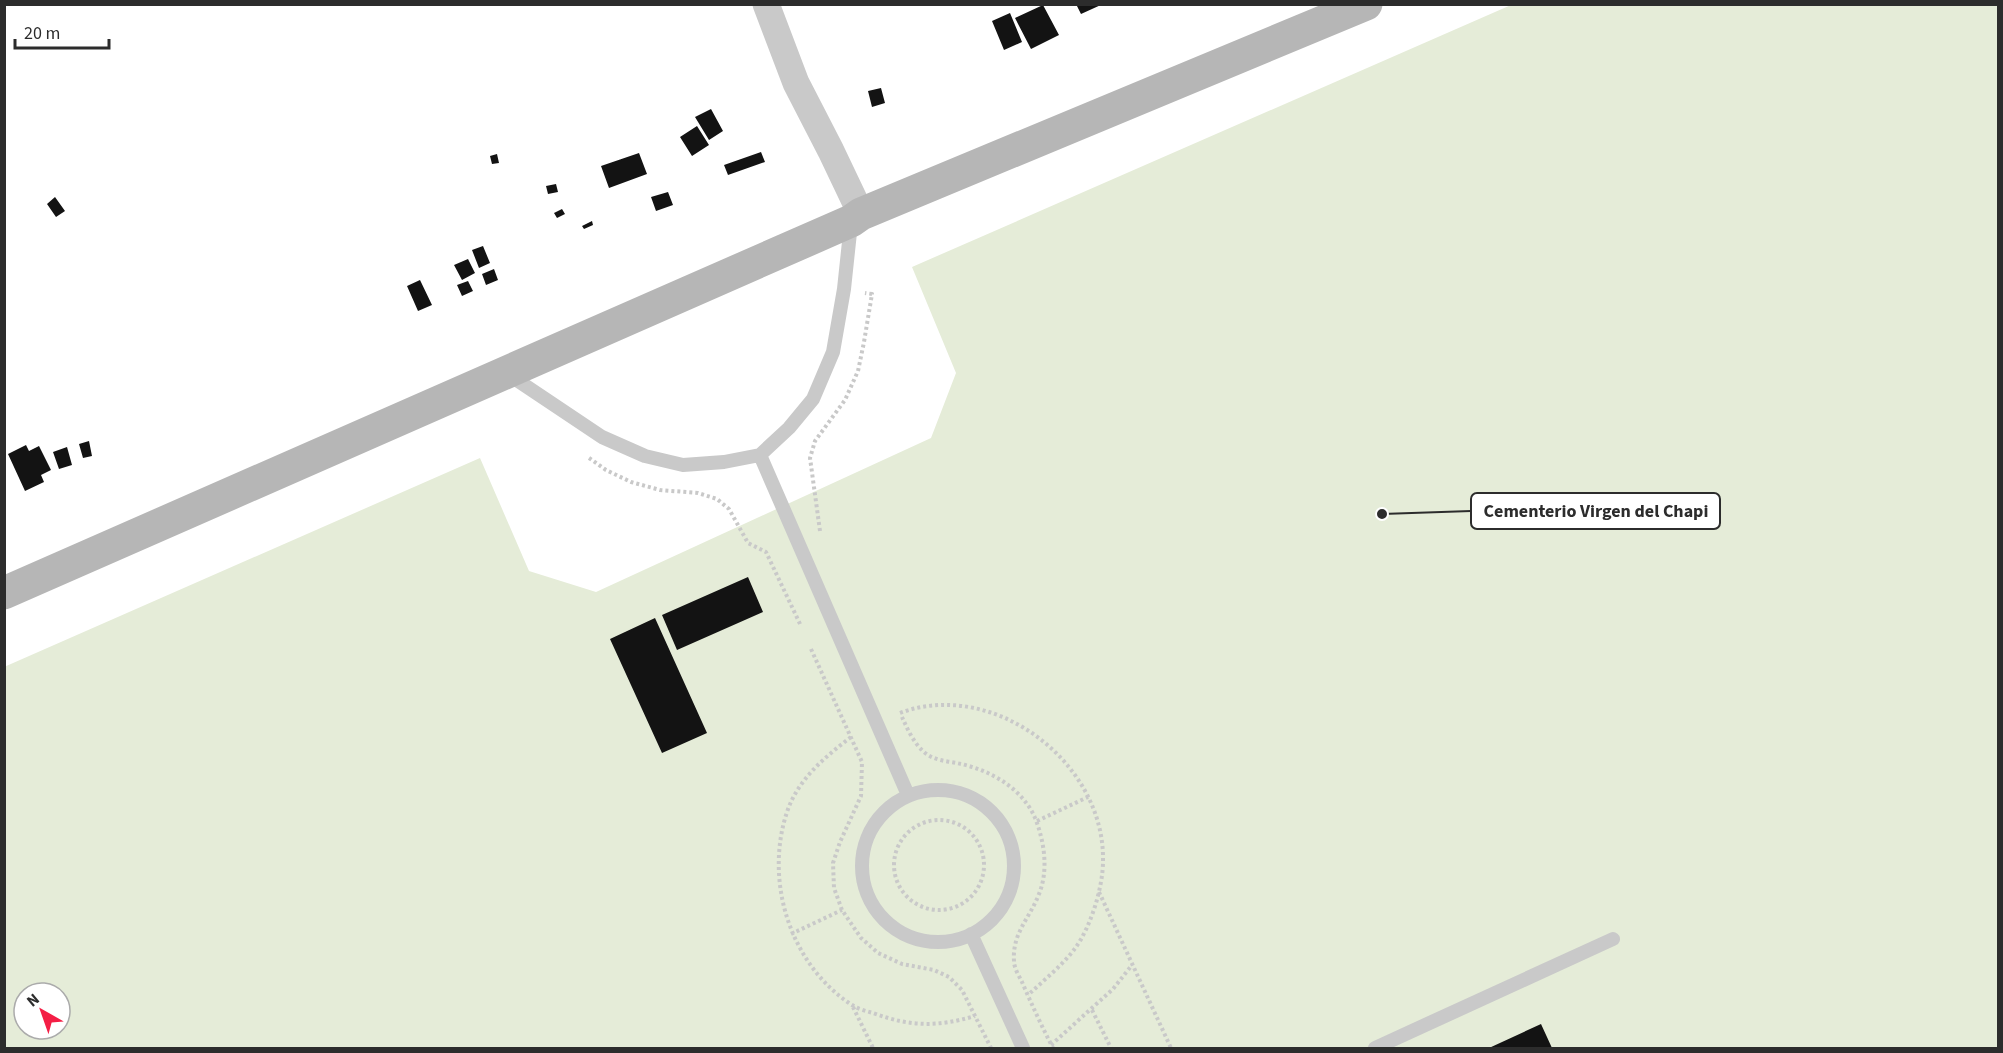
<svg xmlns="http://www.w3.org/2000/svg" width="2003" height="1053" font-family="'Source Sans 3',sans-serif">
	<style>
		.green { fill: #e5ecd8; fill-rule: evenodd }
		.building { fill: #131313 }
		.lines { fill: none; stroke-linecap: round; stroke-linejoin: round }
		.path { stroke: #c9c9c9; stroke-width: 4; stroke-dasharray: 3 3; stroke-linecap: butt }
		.lane { stroke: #c9c9c9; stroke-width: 14 }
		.street { stroke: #c9c9c9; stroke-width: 27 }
		.secondary { stroke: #b6b6b6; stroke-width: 33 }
		.leader { fill: none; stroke: #2c2c2c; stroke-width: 2 }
		.callout-dot { fill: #2c2c2c; stroke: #fff; stroke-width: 2 }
		.callout { fill: #fff; stroke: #2c2c2c; stroke-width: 2 }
		.callout-label { font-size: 18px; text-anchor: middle; font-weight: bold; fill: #2c2c2c }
	</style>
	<rect width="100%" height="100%" fill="#fff"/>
	<path class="green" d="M1511 5H1998V1048H5L4 667 480 458 529 571 596 592 931 438 956 373 912 267ZM24 993H60V1029H24Z"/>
	<path class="building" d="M1076 4H1103L1081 14Z
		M1043 5 1059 35 1031 49 1015 18Z
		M1010 13 1022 42 1004 50 992 21Z
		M881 88 885 103 872 107 868 91Z
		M711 109 723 131 709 140 695 117Z
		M697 126 709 145 692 156 680 137Z
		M761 152 765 162 728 175 724 165Z
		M639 153 647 174 609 188 601 166Z
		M497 154 499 163 492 164 490 156Z
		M556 184 558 192 548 194 546 186Z
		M668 192 673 205 656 211 651 197Z
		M55 197 65 211 56 217 47 204Z
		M562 209 565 214 557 218 554 213Z
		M592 221 593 225 584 229 582 226Z
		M483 246 490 263 479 268 472 250Z
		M468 259 475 273 462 280 454 265Z
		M494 269 498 280 486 285 482 274Z
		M420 280 432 305 418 311 407 286Z
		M468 281 473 291 462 296 457 285Z
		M89 441 92 456 83 458 79 444Z
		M26 445 29 451 39 446 51 470 41 475 44 482 25 491 8 454Z
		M67 447 72 465 59 469 53 452Z
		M748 577 763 612 677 650 662 615Z
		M655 618 707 733 662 753 610 639Z
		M1541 1024 1552 1048H1489Z"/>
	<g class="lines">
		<path class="path" d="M589 458 606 470 631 482 660 490 698 493 717 499 729 509 748 543 766 552 801 626
			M820 531 810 458 815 441 845 400 858 371 864 342 872 294 865 293
			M811 649 862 762 861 796 840 842 833 863 834 888 842 910 861 938 878 953 902 964 934 970 949 977 962 990 991 1048
			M900 713C993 678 1105 762 1103 861 1103 887 1091 926 1076 947 1063 965 1044 980 1028 995
			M902 717C907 728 913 742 923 751 933 761 948 761 961 764 993 771 1026 791 1037 823 1045 846 1048 872 1039 894 1030 918 1012 933 1014 961 1014 968 1019 976 1022 982 1032 1005 1042 1027 1053 1048
			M851 737C825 757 798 779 787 812 764 881 790 965 852 1005 858 1009 866 1011 873 1013 911 1027 937 1027 975 1016
			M894 865a45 45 0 1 1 90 0a45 45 0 1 1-90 0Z
			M1037 821 1088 797
			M1099 892 1171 1048
			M791 934 842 910
			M853 1007 873 1048
			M1092 1010 1111 1048
			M1051 1045 1113 989 1132 965"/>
		<path class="lane" d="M508 374 602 437 645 456 683 465 724 462 760 455 789 428 813 399 833 352 844 289 851 223
			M760 455 908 795
			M862 866a76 76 0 1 1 152 0a76 76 0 1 1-152 0Z
			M971 934 1023 1048
			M1375 1048 1613 939"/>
		<path class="street" d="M766 4 796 83 831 151 861 214"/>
		<path class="secondary" d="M4 593 851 221 861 214 1366 4"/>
	</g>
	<path class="leader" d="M1382 514L1471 511"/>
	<circle class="callout-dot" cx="1382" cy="514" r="6"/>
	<rect class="callout" x="1471" y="493" width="249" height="36" rx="6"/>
	<g class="callout-label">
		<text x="1596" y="517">Cementerio Virgen del Chapi</text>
	</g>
	<rect width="2003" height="1053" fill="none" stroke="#2c2c2c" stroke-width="12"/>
	<g transform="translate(42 1011) rotate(320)"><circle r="28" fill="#ffffff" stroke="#ababab" stroke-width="1.5"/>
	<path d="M0-4.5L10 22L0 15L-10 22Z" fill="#f41e45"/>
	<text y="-9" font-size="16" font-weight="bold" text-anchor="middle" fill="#2c2c2c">N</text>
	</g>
	<path d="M15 39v9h94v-9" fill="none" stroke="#2c2c2c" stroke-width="3"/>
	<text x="24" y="39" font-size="18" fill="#2c2c2c" stroke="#ffffff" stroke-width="4.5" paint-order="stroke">20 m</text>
</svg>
